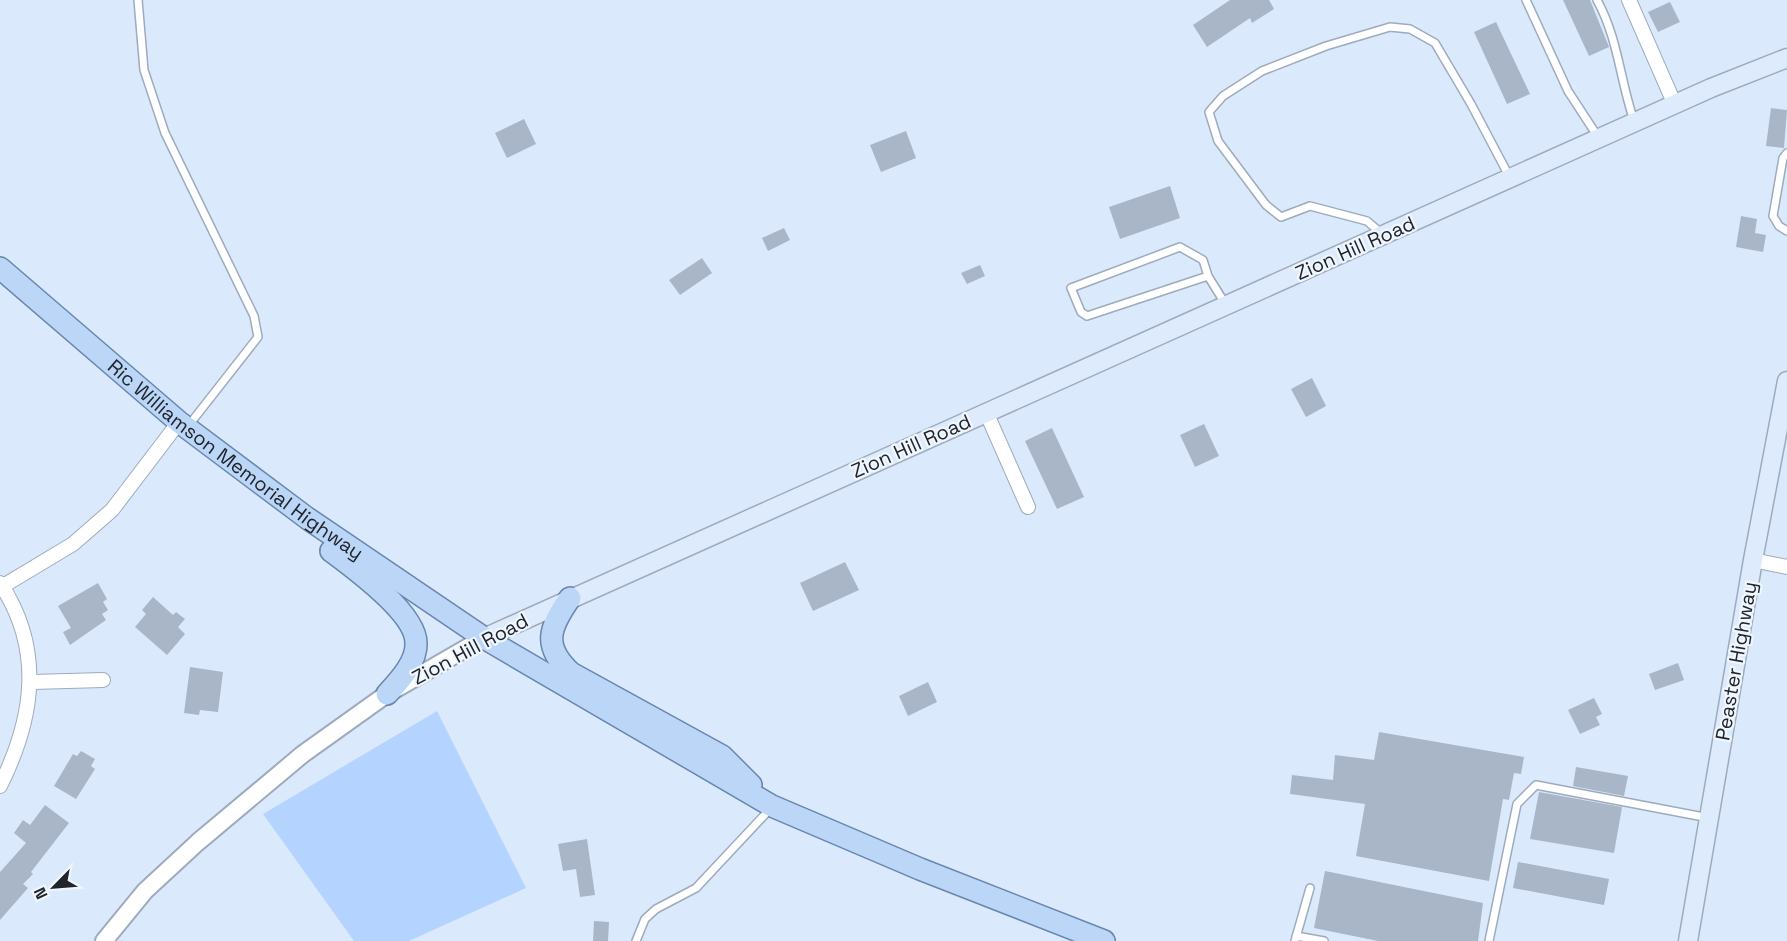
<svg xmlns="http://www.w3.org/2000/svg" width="1787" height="941" font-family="'Space Grotesk',sans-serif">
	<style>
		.green { fill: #b4d4ff }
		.building { fill: #a9b6c8 }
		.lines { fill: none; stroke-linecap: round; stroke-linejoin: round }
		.service-casing { stroke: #9eabbd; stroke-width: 10 }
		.minor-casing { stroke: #9eabbd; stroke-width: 16 }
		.tertiary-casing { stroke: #9eabbd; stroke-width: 20 }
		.secondary-casing { stroke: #9eabbd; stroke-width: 21 }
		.primary-casing { stroke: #6886ae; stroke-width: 24 }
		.service { stroke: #fff; stroke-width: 7 }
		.minor { stroke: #fff; stroke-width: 14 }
		.tertiary { stroke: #fff; stroke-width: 16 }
		.secondary { stroke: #ddebfc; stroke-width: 18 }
		.primary { stroke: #bcd6f8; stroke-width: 21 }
		.labels { text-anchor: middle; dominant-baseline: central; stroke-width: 4.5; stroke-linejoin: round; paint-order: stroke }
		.street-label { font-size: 20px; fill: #20252c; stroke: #f0f6fd }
	</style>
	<rect width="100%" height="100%" fill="#dbe9fc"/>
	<path class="green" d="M437 711 526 888 409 941H354L263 814Z"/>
	<path class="building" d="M1230 0H1269L1274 9 1252 23 1250 18 1207 47 1193 25Z
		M1563 0H1590L1609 47 1589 56Z
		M1670 2 1680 22 1658 32 1648 12Z
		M1496 22 1530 94 1507 104 1474 32Z
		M1771 108 1787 110 1784 148 1766 146Z
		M524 119 536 144 507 158 495 133Z
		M906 131 916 158 881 172 870 145Z
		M1170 186 1180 218 1120 239 1109 207Z
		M1741 216 1757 219 1755 233 1766 235 1763 252 1736 247Z
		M784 228 790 240 768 251 762 238Z
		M702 258 712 273 680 295 669 280Z
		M980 265 985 276 967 284 961 273Z
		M1312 378 1326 406 1306 417 1291 389Z
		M1204 424 1219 456 1195 467 1180 435Z
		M1052 428 1084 497 1057 509 1025 441Z
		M845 562 859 590 813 611 800 583Z
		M98 583 107 599 103 602 108 610 102 614 106 620 70 645 63 632 71 628 58 606Z
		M153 597 173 615 176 612 185 619 178 627 185 634 167 655 135 627 146 614 142 610Z
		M1678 663 1684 680 1655 690 1649 674Z
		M190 667 223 672 218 712 200 710 199 715 184 713Z
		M928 682 937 702 908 716 899 696Z
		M1594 698 1602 714 1596 717 1600 725 1580 734 1568 710Z
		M1379 732 1524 757 1521 774 1514 773 1509 800 1503 799 1489 881 1356 856 1365 804 1290 794 1292 775 1333 780 1335 755 1374 760Z
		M81 751 95 759 91 766 95 769 76 799 54 786 73 754 77 756Z
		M1576 767 1628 776 1624 796 1573 786Z
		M1539 792 1622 807 1614 853 1530 839Z
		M45 805 69 823 31 872 33 874 23 884 28 888 0 920V872L26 843 14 833 23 820 30 825Z
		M587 839 595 895 580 897 576 869 563 871 558 844Z
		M1518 862 1609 879 1604 905 1513 888Z
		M1325 871 1483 903 1478 941H1378L1314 928Z
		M594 921 609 922 608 941H593Z"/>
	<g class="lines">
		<defs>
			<path id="service" d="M138 0 144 70 165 133 254 316 258 337 189 425
				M1526 0 1568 91 1598 137
				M1597 0C1618 38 1620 80 1634 121
				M1787 153 1783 158 1773 216 1779 226 1787 231
				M1381 233 1367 221 1310 206 1281 217 1266 205 1218 141 1209 112 1223 96 1262 71 1326 46 1390 27 1410 29 1435 43 1471 104 1509 176
				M1208 276 1087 316 1081 312 1071 288 1180 247 1203 260 1208 276 1226 305
				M1296 936 1324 941
				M636 941 645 919 656 909 696 888 771 808
				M1295 941 1310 888
				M1489 941 1517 804 1536 785 1709 818"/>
			<path id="minor" d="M1629 0 1675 105
				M986 412 1028 507
				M1753 560 1787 567
				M0 583C44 649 34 718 0 786
				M3 586 73 544 112 510 179 422
				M32 682 103 680"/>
			<path id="tertiary" d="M104 941 145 891 198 842 303 754 387 694 484 638"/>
			<path id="secondary" d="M484 638 1711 88 1787 58
				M1688 941 1753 560 1787 381"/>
			<g id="primary">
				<path id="s1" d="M0 268 179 422 307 518 484 638 772 806 920 869 1104 941"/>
				<path d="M331 551C354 568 416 613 416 643 417 662 399 681 387 694"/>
				<path d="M570 598C549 628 542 646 571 673L722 756 751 785"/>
			</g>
		</defs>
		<use href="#service" class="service-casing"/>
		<use href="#minor" class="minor-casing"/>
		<use href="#tertiary" class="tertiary-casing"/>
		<use href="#secondary" class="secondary-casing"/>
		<use href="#primary" class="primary-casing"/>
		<use href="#service" class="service"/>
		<use href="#minor" class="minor"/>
		<use href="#tertiary" class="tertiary"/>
		<use href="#secondary" class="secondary"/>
		<use href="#primary" class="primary"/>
	</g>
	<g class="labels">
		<g class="street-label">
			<text transform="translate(1355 248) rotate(-24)">Zion Hill Road</text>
			<text transform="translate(911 446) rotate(-24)">Zion Hill Road</text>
			<text stroke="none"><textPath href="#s1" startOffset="304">Ric Williamson Memorial Highway</textPath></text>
			<text transform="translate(470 649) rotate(-28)">Zion Hill Road</text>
			<text transform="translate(1736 661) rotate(-80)">Peaster Highway</text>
		</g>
	</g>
	<g transform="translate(54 887) rotate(245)" stroke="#f0f6fd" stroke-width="4.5" paint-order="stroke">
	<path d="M0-4.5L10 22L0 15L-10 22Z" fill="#20252c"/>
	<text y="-9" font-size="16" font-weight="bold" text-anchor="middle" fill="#20252c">N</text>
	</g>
</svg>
